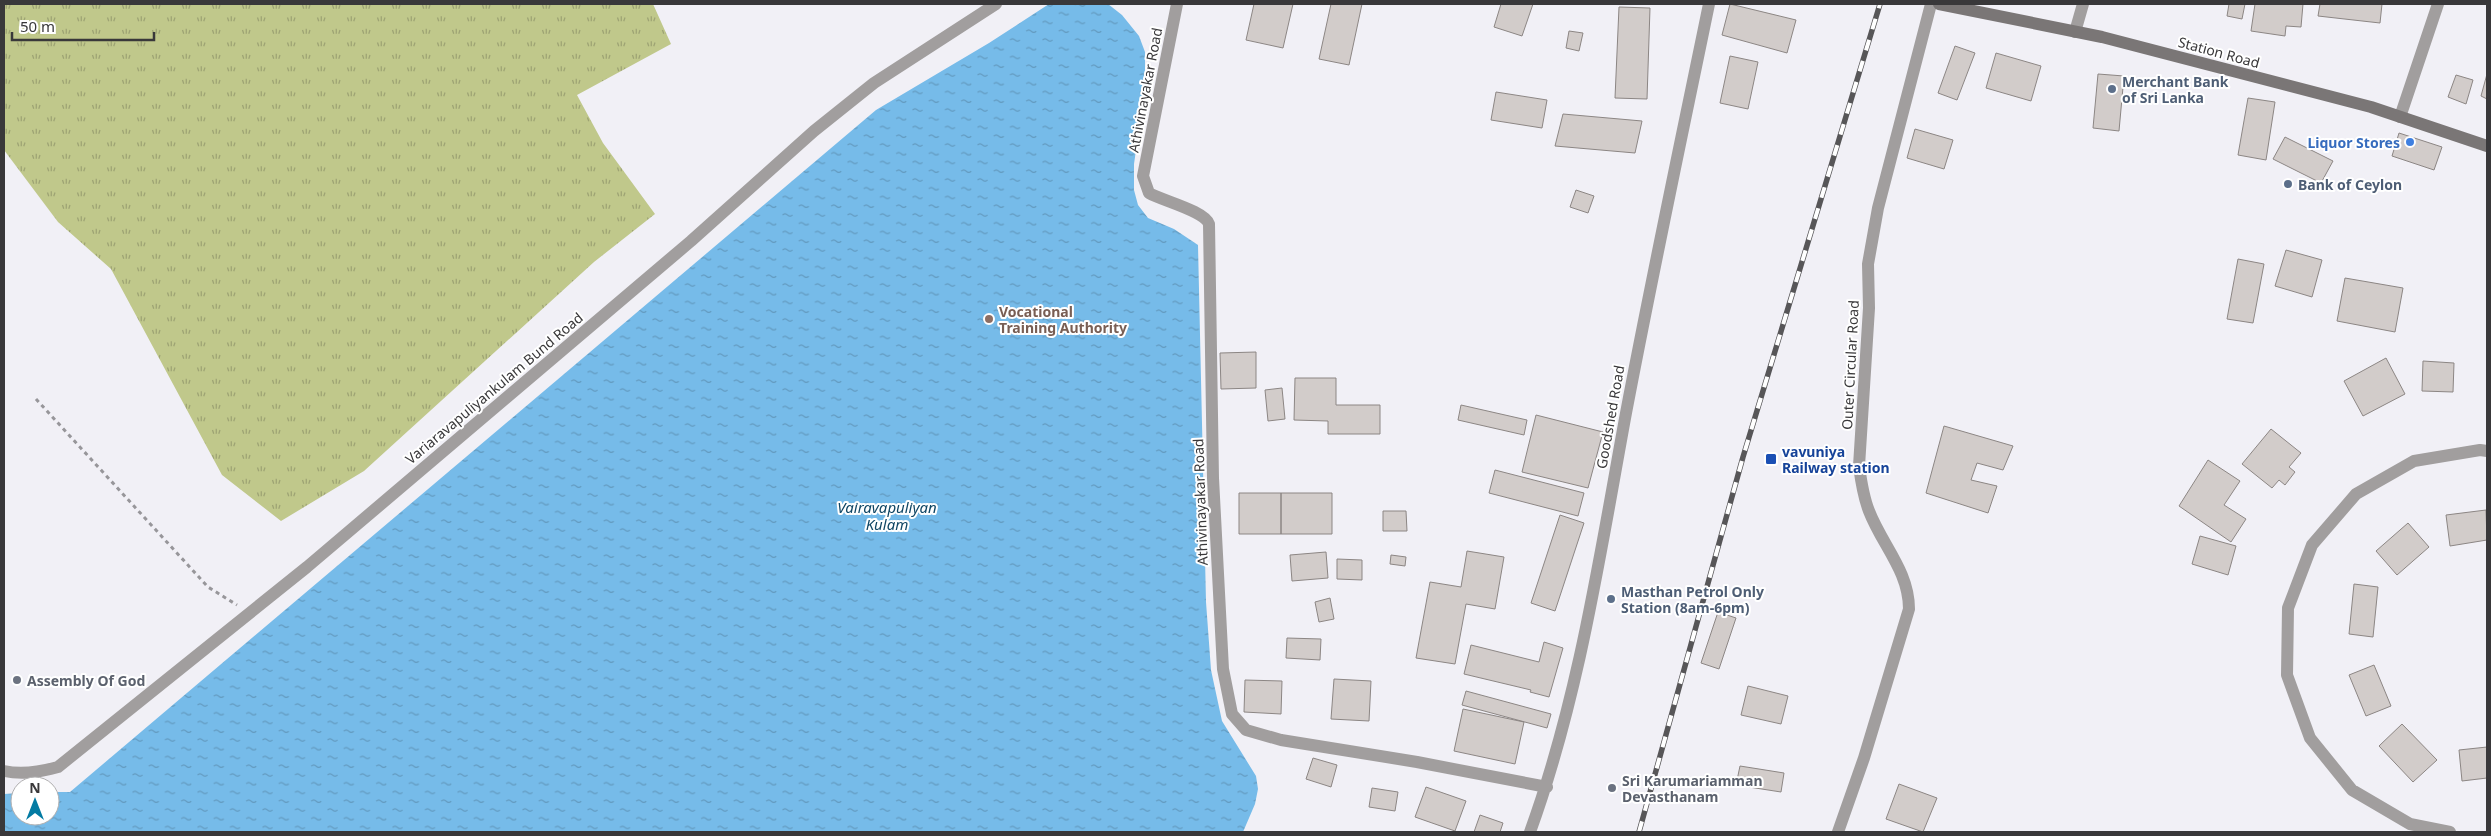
<svg xmlns="http://www.w3.org/2000/svg" width="2491" height="836" font-family="'Noto Sans',sans-serif">
	<style>
		.grass { fill: url(#grass-tufts) }
		.water { fill: url(#water-ripples) }
		.building { fill: #d2ccca; stroke: #8c8684 }
		.lines { fill: none; stroke-linecap: round; stroke-linejoin: round }
		.path { stroke: #97969a; stroke-width: 3; stroke-dasharray: 4 4; stroke-linecap: butt }
		.minor { stroke: #a19e9e; stroke-width: 12 }
		.tertiary { stroke: #a19e9e; stroke-width: 12 }
		.secondary { stroke: #7a7676; stroke-width: 12 }
		.rail-casing { stroke: #575658; stroke-width: 5.5 }
		.rail { stroke: #fff; stroke-width: 4; stroke-dasharray: 11; stroke-linecap: butt }
		.service-dot { fill: #5c6f8a; stroke: #fff; stroke-width: 2 }
		.shop-dot { fill: #3f7fe0; stroke: #fff; stroke-width: 2 }
		.education-dot { fill: #8d6e63; stroke: #fff; stroke-width: 2 }
		.transit-dot { fill: #1a4fb4; stroke: #fff; stroke-width: 2 }
		.worship-dot { fill: #6b7280; stroke: #fff; stroke-width: 2 }
		.labels { text-anchor: middle; dominant-baseline: central; stroke-width: 4; stroke-linejoin: round; paint-order: stroke }
		.street-label { font-size: 14px; fill: #39383a; stroke: #fff }
		.service-label { font-size: 14px; font-weight: bold; fill: #4e5e75; stroke: #fff; text-anchor: start }
		.shop-label { font-size: 14px; font-weight: bold; fill: #366cbe; stroke: #fff; text-anchor: end }
		.education-label { font-size: 14px; font-weight: bold; fill: #785e54; stroke: #fff; text-anchor: start }
		.transit-label { font-size: 14px; font-weight: bold; fill: #164399; stroke: #fff; text-anchor: start }
		.worship-label { font-size: 14px; font-weight: bold; fill: #5b616d; stroke: #fff; text-anchor: start }
		.water-label { font-size: 15px; font-style: italic; fill: #0e4564; stroke: #fff }
	</style>
	<defs>
		<pattern id="grass-tufts" width="24" height="20" patternUnits="userSpaceOnUse" patternTransform="scale(1.25)"><rect width="24" height="20" fill="#c0c88b"/><path d="M3 7l-1-3M5 7V3M7 7l1-3M15 17l-1-3M17 17v-4M19 17l1-3" fill="none" stroke="#9da373"/></pattern>
		<pattern id="water-ripples" width="26" height="14" patternUnits="userSpaceOnUse" patternTransform="scale(1.25)"><rect width="26" height="14" fill="#76bbe9"/><path d="M2 4q2-2 4 0t4 0M15 11q2-2 4 0t4 0" fill="none" stroke="#6299be"/></pattern>
	</defs>
	<rect width="100%" height="100%" fill="#f1f0f6"/>
	<path class="grass" d="M4 4H653L671 44 577 95 603 143 655 214 594 262 364 471 281 521 222 475 111 269 58 222 4 150Z"/>
	<path class="water" d="M1049 4H1108L1122 15 1139 36 1145 52V87L1134 164V190L1138 205 1148 218 1174 229 1198 245 1206 602 1211 670 1222 721 1256 776 1258 789 1255 804 1243 832H4V794L20 793V816H50V792H70L876 110 989 43Z"/>
	<path class="building" d="M1254 4H1293L1283 48 1246 40Z
		M1331 4H1362L1349 65 1319 59Z
		M1501 4H1533L1522 36 1494 27Z
		M1730 4 1796 20 1787 53 1722 35Z
		M2229 4H2245L2242 19 2227 16Z
		M2255 4H2303L2301 27 2286 26 2285 36 2251 31Z
		M2320 4H2382L2380 23 2318 16Z
		M1619 7 1650 8 1647 99 1615 98Z
		M1569 31 1583 33 1579 51 1566 48Z
		M1955 46 1975 53 1957 100 1938 93Z
		M1996 53 2041 66 2031 101 1986 88Z
		M1730 56 1758 62 1748 109 1720 103Z
		M2098 74 2124 76 2119 131 2093 128Z
		M2487 74V99L2481 96Z
		M2456 75 2473 80 2466 104 2448 97Z
		M1496 92 1547 100 1542 128 1491 120Z
		M2248 98 2275 102 2266 160 2238 155Z
		M1563 114 1642 121 1635 153 1555 146Z
		M1915 129 1953 140 1944 169 1907 158Z
		M2399 133 2442 147 2434 170 2392 156Z
		M2285 137 2333 161 2321 183 2273 159Z
		M1576 190 1594 196 1588 213 1570 207Z
		M2286 250 2322 260 2312 297 2275 286Z
		M2238 259 2264 264 2253 323 2227 319Z
		M2345 278 2403 288 2395 332 2337 321Z
		M1256 352V388L1221 389 1220 353Z
		M2386 358 2405 394 2363 416 2344 381Z
		M2423 361 2454 363 2453 392 2422 391Z
		M1295 378H1336V405H1380V434H1328V421L1294 420Z
		M1282 388 1285 419 1268 421 1265 390Z
		M1461 405 1527 420 1524 435 1458 420Z
		M1536 415 1603 432 1588 488 1522 472Z
		M1944 426 2013 446 2003 470 1977 463 1971 480 1997 486 1988 513 1926 493Z
		M2271 429 2301 453 2289 467 2295 472 2285 485 2279 480 2272 488 2242 464Z
		M2208 460 2240 481 2224 505 2246 519 2231 542 2179 506Z
		M1495 470 1584 493 1578 516 1489 493Z
		M1239 493H1281V534H1239Z
		M1281 493H1332V534H1281Z
		M2486 510 2487 540 2450 546 2446 515Z
		M1383 511H1406L1407 531H1383Z
		M1560 515 1584 523 1555 611 1531 603Z
		M2408 523 2429 547 2397 575 2376 551Z
		M2200 536 2236 546 2228 575 2192 564Z
		M1467 551 1504 557 1495 609 1466 604 1455 664 1416 658 1430 582 1461 587Z
		M1326 552 1328 578 1292 581 1290 555Z
		M1391 555 1406 557 1405 566 1390 564Z
		M1337 559 1362 560V580L1337 579Z
		M2354 584 2378 587 2373 637 2349 634Z
		M1330 598 1334 619 1319 622 1315 602Z
		M1718 612 1736 618 1719 669 1701 663Z
		M1287 638 1321 639 1320 660 1286 658Z
		M1544 642 1563 648 1549 697 1530 692 1531 690 1464 674 1471 645 1539 662Z
		M2374 665 2391 706 2366 716 2349 675Z
		M1334 679 1371 681 1369 721 1331 719Z
		M1245 680 1282 681 1281 714 1244 712Z
		M1748 686 1788 696 1781 724 1741 715Z
		M1466 691 1551 714 1547 728 1462 705Z
		M1463 709 1524 722 1515 764 1454 751Z
		M2402 724 2437 760 2413 782 2379 746Z
		M2487 747V778L2462 781 2459 750Z
		M1313 758 1337 765 1331 787 1306 779Z
		M1740 766 1784 773 1781 792 1736 785Z
		M1899 784 1937 798 1923 832 1886 819Z
		M1426 787 1466 801 1455 831 1415 817Z
		M1372 788 1398 792 1395 811 1369 807Z
		M1480 815 1503 823 1500 832H1474Z"/>
	<g class="lines">
		<path class="path" d="M36 399 208 587 237 605"/>
		<path class="minor" d="M1177 4 1143 176 1149 193C1163 201 1205 211 1209 224L1213 478 1223 669 1232 714 1246 730 1281 740 1417 762 1547 787
			M2075 32 2083 4
			M2400 117 2438 4
			M1530 832C1579 697 1600 554 1626 413 1652 276 1681 140 1709 4"/>
		<path class="tertiary" d="M4 771C23 775 40 772 58 767L307 567 691 241 814 131 874 83 996 4
			M1838 832 1864 758 1909 609C1909 571 1882 545 1869 511 1863 496 1861 481 1859 466L1869 308 1868 264 1878 208 1931 4
			M2450 832 2410 824 2352 790 2310 738 2287 675 2288 608 2312 545 2356 494 2414 461 2480 450 2487 451"/>
		<path class="secondary" d="M1939 4 2102 37 2371 107 2487 146"/>
		<defs>
			<path id="rail" d="M1639 832 1743 457 1880 4"/>
		</defs>
		<use href="#rail" class="rail-casing"/>
		<use href="#rail" class="rail"/>
	</g>
	<g class="service-dot">
		<circle cx="2112" cy="89" r="5"/>
		<circle cx="2288" cy="184" r="5"/>
		<circle cx="1611" cy="599" r="5"/>
	</g>
	<circle class="shop-dot" cx="2410" cy="142" r="5"/>
	<circle class="education-dot" cx="989" cy="319" r="5"/>
	<rect class="transit-dot" x="1765" y="453" width="12" height="12" rx="2.5"/>
	<g class="worship-dot">
		<circle cx="17" cy="680" r="5"/>
		<circle cx="1612" cy="788" r="5"/>
	</g>
	<g class="labels">
		<g class="street-label">
			<text transform="translate(2219 52) rotate(15)">Station Road</text>
			<text transform="translate(1145 90) rotate(-79)">Athivinayakar Road</text>
			<text transform="translate(1850 365) rotate(-87)">Outer Circular Road</text>
			<text transform="translate(494 388) rotate(-40)">Variaravapuliyankulam Bund Road</text>
			<text transform="translate(1610 417) rotate(-80)">Goodshed Road</text>
			<text transform="translate(1200 502) rotate(-92)">Athivinayakar Road</text>
		</g>
		<g class="service-label">
			<text x="2122" y="81">Merchant Bank<tspan x="2122" dy="16">of Sri Lanka</tspan></text>
			<text x="2298" y="184">Bank of Ceylon</text>
			<text x="1621" y="591">Masthan Petrol Only<tspan x="1621" dy="16">Station (8am-6pm)</tspan></text>
		</g>
		<g class="shop-label">
			<text x="2400" y="142">Liquor Stores</text>
		</g>
		<g class="education-label">
			<text x="999" y="311">Vocational<tspan x="999" dy="16">Training Authority</tspan></text>
		</g>
		<g class="transit-label">
			<text x="1782" y="451">vavuniya<tspan x="1782" dy="16">Railway station</tspan></text>
		</g>
		<g class="worship-label">
			<text x="27" y="680">Assembly Of God</text>
			<text x="1622" y="780">Sri Karumariamman<tspan x="1622" dy="16">Devasthanam</tspan></text>
		</g>
		<g class="water-label">
			<text x="887" y="507">Vairavapuliyan<tspan x="887" dy="17">Kulam</tspan></text>
		</g>
	</g>
	<rect width="2491" height="836" fill="none" stroke="#39383a" stroke-width="10"/>
	<g transform="translate(35 801)"><circle r="24" fill="#ffffff" stroke="#b0afb0"/>
	<path d="M0-4L9 19L0 12L-9 19Z" fill="#037ba3"/>
	<text y="-8" font-size="14" font-weight="bold" text-anchor="middle" fill="#39383a">N</text>
	</g>
	<path d="M12 32v8h142v-8" fill="none" stroke="#39383a" stroke-width="2.5"/>
	<text x="20" y="32" font-size="15" fill="#39383a" stroke="#ffffff" stroke-width="4" paint-order="stroke">50 m</text>
</svg>
